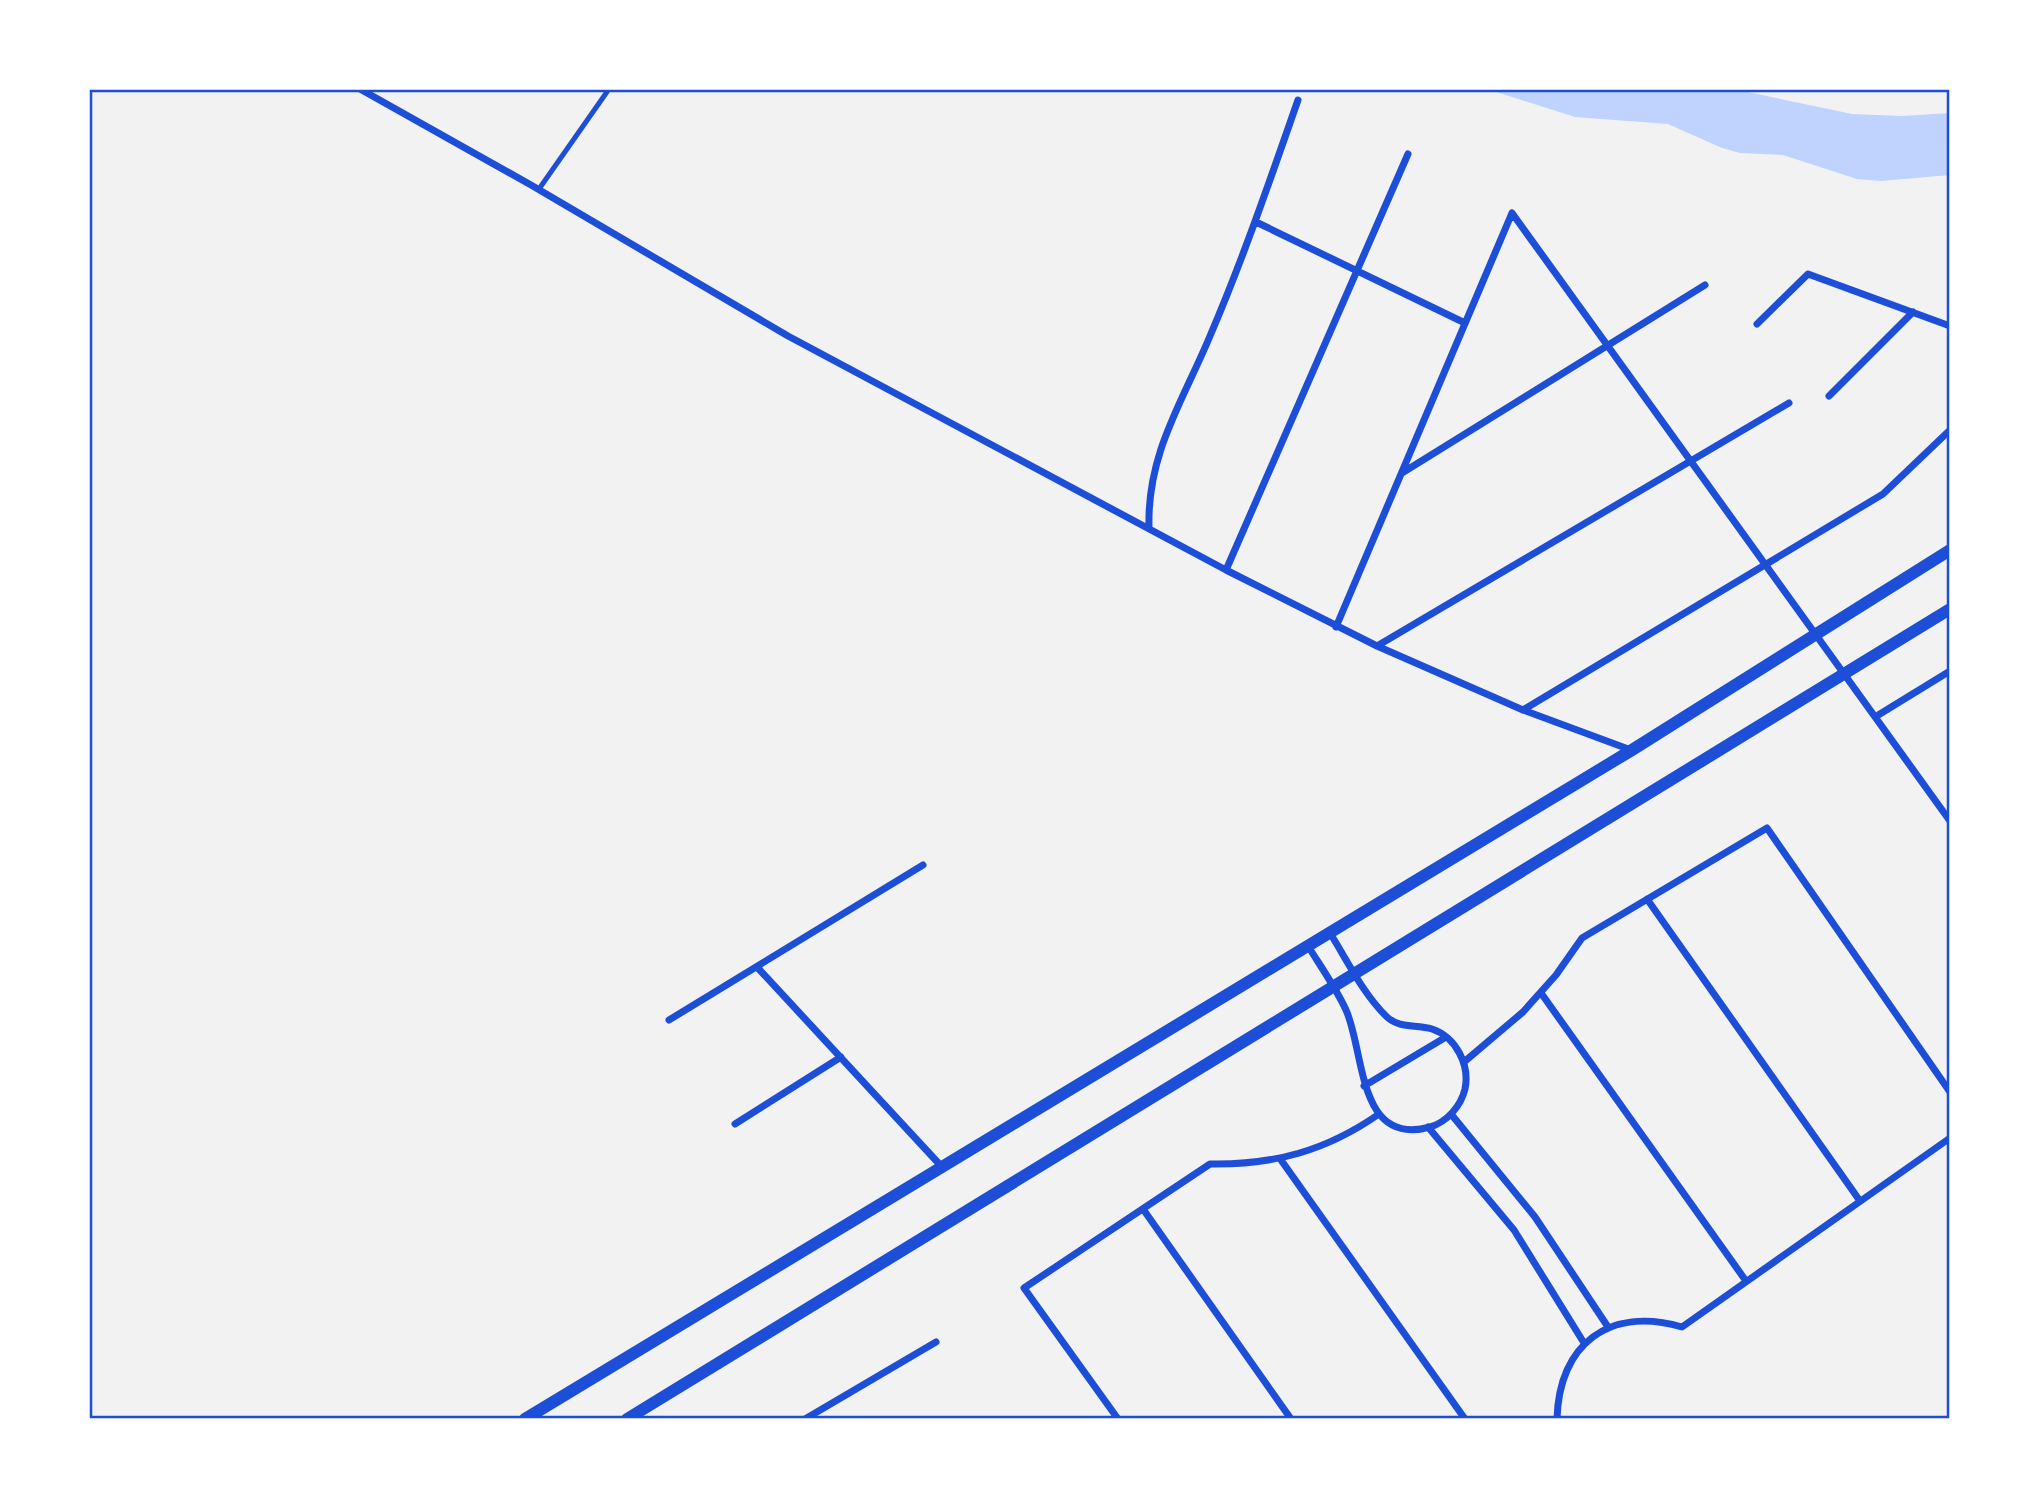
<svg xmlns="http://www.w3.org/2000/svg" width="2039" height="1508" font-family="Inter,sans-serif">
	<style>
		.water { fill: #bfd3fe }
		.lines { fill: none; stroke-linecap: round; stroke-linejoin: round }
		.service { stroke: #1d4ed8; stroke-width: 5 }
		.minor { stroke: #1d4ed8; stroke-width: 7 }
		.tertiary { stroke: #1d4ed8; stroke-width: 12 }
		.neatline { fill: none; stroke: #1d4ed8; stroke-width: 2.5 }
	</style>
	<rect width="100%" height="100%" fill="#f2f2f2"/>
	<path class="water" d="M1487 89H1733L1852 114 1902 116 1950 113V175L1881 181 1857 179 1783 155 1740 153 1722 148 1668 124 1575 117Z"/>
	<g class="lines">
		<path class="service" d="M539 189 609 89"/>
		<path class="minor" d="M360 89 531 185 788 336 1226 570 1377 646 1523 710 1631 750
			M1512 213 1950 821
			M1256 222 1465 323
			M1757 324 1808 274 1950 326
			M1829 396 1913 312
			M1402 473 1705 285
			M1149 527C1147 453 1183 401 1210 336 1243 259 1270 180 1298 100
			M1226 570 1408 154
			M1336 627 1512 213
			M1377 646 1789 403
			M1523 710 1883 494 1950 430
			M1875 717 1950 671
			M1647 899 1860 1201
			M1308 946C1321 967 1336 988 1346 1010 1365 1052 1357 1147 1430 1127 1447 1122 1461 1106 1465 1089 1470 1065 1456 1037 1432 1029 1416 1024 1400 1029 1387 1017 1363 994 1347 960 1330 933
			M757 967 942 1167
			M1541 993 1746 1281
			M669 1020 923 865
			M1464 1062 1523 1012 1556 975 1582 938 1767 828 1950 1092
			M1364 1086 1446 1037
			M1451 1114 1535 1217 1608 1327
			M735 1124 841 1057
			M1428 1127 1514 1230 1584 1343
			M1281 1160 1465 1419
			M1143 1209 1291 1419
			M805 1419 936 1342
			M1118 1419 1024 1288 1210 1164C1274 1165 1326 1151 1379 1114
			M1557 1419C1559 1344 1609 1306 1682 1327L1950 1138"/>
		<path class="tertiary" d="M525 1419 1632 750 1950 550
			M627 1419 1950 609"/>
	</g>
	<rect width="2039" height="1508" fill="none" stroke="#ffffff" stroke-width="182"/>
	<rect x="91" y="91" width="1857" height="1326" class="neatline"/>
</svg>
